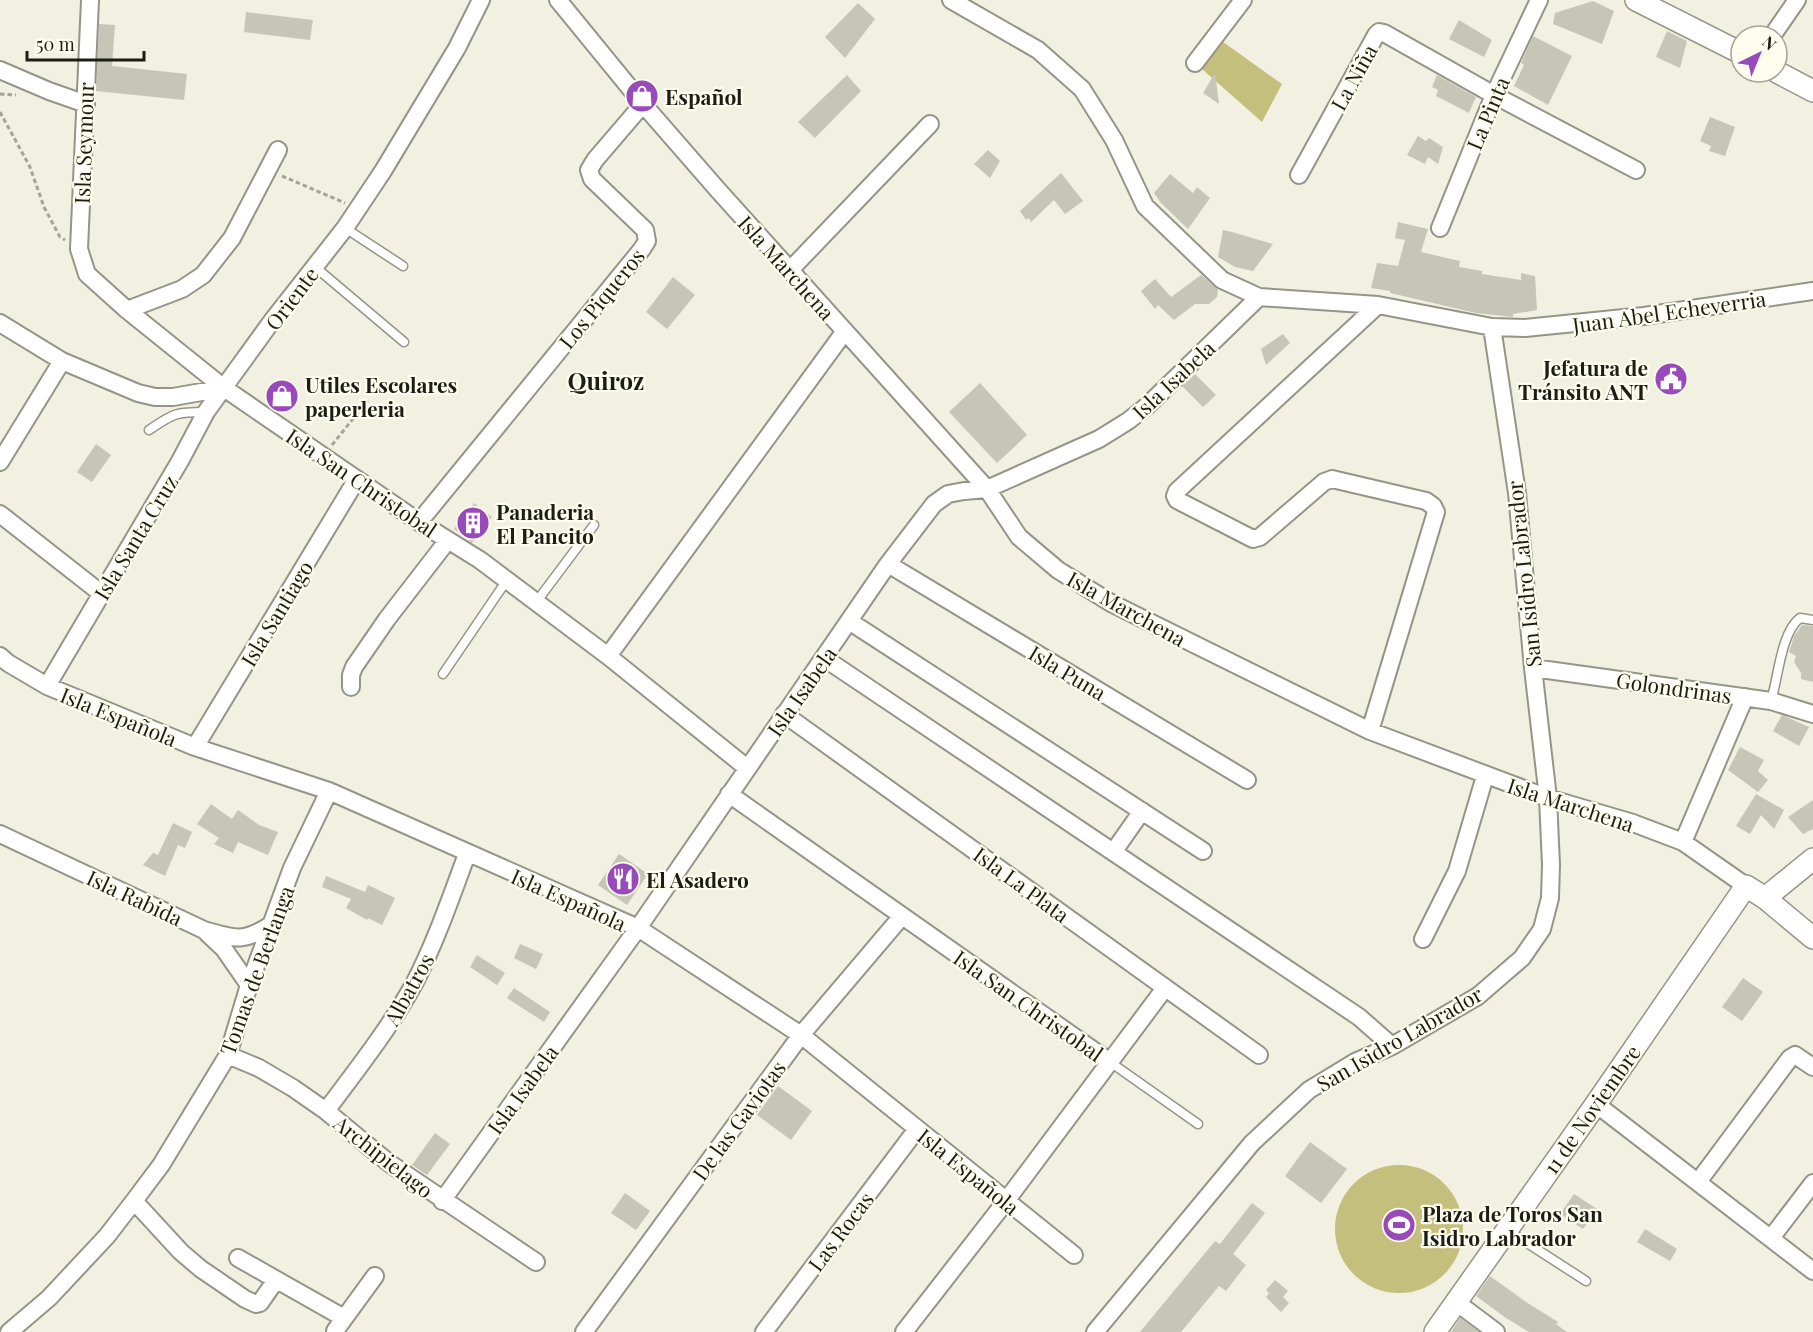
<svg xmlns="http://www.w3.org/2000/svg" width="1813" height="1332" font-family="'Playfair Display',serif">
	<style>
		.green { fill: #c4bf7d }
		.building { fill: #c6c5b6 }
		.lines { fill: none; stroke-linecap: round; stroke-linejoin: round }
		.service-casing { stroke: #959587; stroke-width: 11 }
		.minor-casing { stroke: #959587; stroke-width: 20 }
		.tertiary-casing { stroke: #959587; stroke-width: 24 }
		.path { stroke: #a4a398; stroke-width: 3; stroke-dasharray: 4.5 3; stroke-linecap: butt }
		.service { stroke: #fff; stroke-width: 8 }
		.minor { stroke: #fff; stroke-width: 16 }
		.tertiary { stroke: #fff; stroke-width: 21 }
		.labels { text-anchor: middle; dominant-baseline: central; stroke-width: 4.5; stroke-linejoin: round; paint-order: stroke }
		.street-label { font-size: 21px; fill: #1d1d18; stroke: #fefdee }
		.poi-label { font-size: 21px; font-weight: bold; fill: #1d1d18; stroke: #fefdee; text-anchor: start }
		.quarter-label { font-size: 24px; font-weight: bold; fill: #1d1d18; stroke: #fefdee }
	</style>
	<rect width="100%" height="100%" fill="#f1f0e1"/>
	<path class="green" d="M1223 42 1282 84 1262 122 1202 69Z
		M1335 1229a64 64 0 1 1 128 0a64 64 0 1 1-128 0Z"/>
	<path class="building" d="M1593 1 1614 11 1602 44 1553 24 1555 13Z
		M858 3 875 19 845 58 825 37Z
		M246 12 313 20 310 40 244 32Z
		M1459 20 1492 40 1484 57 1449 39Z
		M99 24 115 25 112 66 187 74 184 100 96 91Z
		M1667 31 1687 41 1680 68 1656 57Z
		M1533 36 1572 56 1548 105 1514 86 1524 65 1521 63Z
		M1215 73 1219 104 1203 93Z
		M847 75 861 91 815 138 798 122Z
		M1437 75 1476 97 1469 113 1436 96 1438 90 1432 87Z
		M1710 117 1735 127 1725 156 1709 151 1711 146 1700 141Z
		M1418 136 1426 141 1429 138 1443 147 1438 164 1428 157 1425 164 1407 155Z
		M988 150 1000 161 990 178 974 164Z
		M1061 173 1083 201 1065 214 1054 200 1031 222 1029 218 1026 220 1020 211Z
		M1170 174 1193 193 1197 187 1210 198 1188 229 1161 203 1154 193Z
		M1398 222 1428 229 1421 252 1460 261 1459 267 1482 271V274L1521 280V273L1535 276 1537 310 1513 314V317L1476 313 1390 293V291L1371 288 1377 263 1398 266 1405 240 1395 238Z
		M1223 230 1232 232 1273 244 1253 271 1235 267 1218 257Z
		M1201 275 1218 290 1217 297 1209 304H1195L1174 320 1158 305 1155 309 1141 291 1155 279 1171 297Z
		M673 277 695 295 667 329 646 312Z
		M1283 334 1290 343 1266 365 1261 349Z
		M1195 374 1216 395 1203 407 1182 386Z
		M286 381 296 391 278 411 267 402Z
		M980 383 1027 435 997 463 949 412Z
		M96 444 111 455 92 482 77 472Z
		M474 503 492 517 472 543 454 529Z
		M1802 625 1813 626V682L1801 679V673L1794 662 1796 656 1789 652 1794 636Z
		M1782 715 1809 727 1799 746 1773 731Z
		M1740 747 1764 760 1758 771 1768 780 1758 792 1728 770Z
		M1756 794 1784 810 1774 829 1761 815 1750 834 1736 826Z
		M1813 800V829L1803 834 1788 817Z
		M211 804 232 819 238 810 259 825 278 832 268 855 238 842 233 853 214 844 219 838 197 824Z
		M173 823 192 832 185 848 178 845 165 876 143 865 153 853 158 855Z
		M619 854 648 874 627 905 598 885Z
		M326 876 365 892 368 885 395 898 382 925 368 918 367 920 346 908 351 899 322 887Z
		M520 944 543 954 536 969 514 958Z
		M477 955 505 973 497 985 470 967Z
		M1743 978 1763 992 1742 1021 1722 1007Z
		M514 988 550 1012 544 1022 507 998Z
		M778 1086 812 1111 791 1140 757 1115Z
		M435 1133 450 1144 427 1175 412 1165Z
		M1310 1142 1347 1169 1321 1203 1285 1176Z
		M625 1193 650 1211 636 1230 611 1213Z
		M1574 1194 1597 1209 1583 1229 1560 1214Z
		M1252 1203 1265 1213 1233 1254 1246 1265 1226 1291 1219 1286 1181 1332H1140L1215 1241 1220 1244Z
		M1645 1229 1677 1249 1670 1261 1637 1242Z
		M1490 1276 1526 1302 1558 1322 1556 1324 1567 1332H1529L1506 1318 1476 1296Z
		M1275 1280 1288 1291 1283 1297 1289 1303 1281 1312 1266 1297 1269 1293 1266 1290Z
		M1460 1318 1479 1332H1451Z"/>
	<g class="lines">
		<defs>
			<path id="service" d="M345 228 403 266
				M314 266 404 342
				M149 430C174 413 176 412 206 412
				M537 601 594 525
				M443 674 507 580
				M1771 701C1778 679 1781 632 1800 618L1813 620
				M1110 1062 1198 1124
				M1507 1230 1586 1281"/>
			<path id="minor" d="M90 0 79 249 87 274 127 310 224 388 419 522 480 560 608 656 747 768
				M558 0 643 104 717 189 987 489 1019 537 1058 570 1111 603 1370 731 1548 798 1633 823 1683 842 1746 886
				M951 0 1038 50 1082 89 1114 140 1145 206 1222 280 1259 297 1378 305 1492 327 1525 328 1644 316 1813 291
				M1772 36 1797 0
				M1195 63 1243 0
				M0 70 49 91 86 104
				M1299 175 1376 35 1379 32 1384 33 1494 95 1636 170
				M1440 228 1494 95 1539 0
				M790 270 930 124
				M127 310 182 289 203 275 232 238 278 150
				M0 323 62 361 138 393 155 397H173L224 388
				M0 462 62 361
				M0 514 102 594
				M419 522 642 249 647 241 645 230 592 179 589 170 595 160 643 104
				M888 564 1247 780
				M849 621 1203 851
				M0 656 8 663 47 686 195 747 329 791 638 928 801 1035 1074 1255
				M608 656 845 331
				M824 658 1359 1017 1392 1046
				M1533 668 1771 701 1813 714
				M47 686 180 461 206 412 272 321 345 228 383 171 457 48 481 0
				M351 687V675L354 667 387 619 448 540
				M784 714 1259 1055
				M1370 731 1436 512 1433 506 1426 501 1332 479 1324 482 1260 537 1253 539 1177 500 1175 496 1177 491 1378 305
				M195 747 357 479
				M729 794 1110 1062
				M0 834 204 930C235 939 244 943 272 924
				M1683 842 1745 697
				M1114 851 1142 811
				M207 933 224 949 249 985
				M1423 939 1457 871 1485 776
				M228 1055 259 1068 293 1088 326 1111 389 1163 536 1262
				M1596 1104 1813 1271
				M326 1111C357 1069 390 1028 415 982 436 941 451 897 467 854
				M1698 1182 1790 1058 1795 1055 1813 1067
				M134 1201 181 1252 201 1269 245 1299 256 1304 260 1303 276 1280
				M442 1201 638 928 888 564 934 504 948 494 964 491 987 489 1099 439 1128 421 1147 406 1259 297
				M1771 1238 1813 1183
				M238 1258 344 1318
				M1456 1302 1496 1332
				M335 1331 375 1276
				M9 1332 49 1298 107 1236 134 1201 161 1165 228 1055 249 985 292 868 329 791
				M584 1332 801 1035 902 916
				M764 1332 917 1129
				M904 1332 1006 1201 1165 988
				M1095 1332 1252 1143 1309 1090 1355 1062 1392 1046 1478 996 1522 958 1542 929 1550 898 1551 865 1548 798 1533 668 1517 493 1492 327"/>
			<path id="tertiary" d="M1636 0 1741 53
				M1777 72 1813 91
				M1765 898 1813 859
				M1435 1332 1596 1104 1746 886 1765 898 1813 938"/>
		</defs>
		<use href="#service" class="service-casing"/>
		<use href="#minor" class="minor-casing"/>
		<use href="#tertiary" class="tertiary-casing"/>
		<path class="path" d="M0 94 16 95
			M0 112 30 167 44 207 60 237 65 240
			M282 176 345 203
			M332 445 368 400"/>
		<use href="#service" class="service"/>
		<use href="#minor" class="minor"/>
		<use href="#tertiary" class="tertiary"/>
	</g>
	<defs>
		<symbol id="shop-disc" viewBox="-11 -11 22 22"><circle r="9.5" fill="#9849ba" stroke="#fefdee"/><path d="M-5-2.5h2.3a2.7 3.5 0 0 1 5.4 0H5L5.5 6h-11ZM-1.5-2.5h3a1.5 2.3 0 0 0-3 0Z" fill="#fff"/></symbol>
		<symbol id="civic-disc" viewBox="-11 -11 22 22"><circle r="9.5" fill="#9849ba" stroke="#fefdee"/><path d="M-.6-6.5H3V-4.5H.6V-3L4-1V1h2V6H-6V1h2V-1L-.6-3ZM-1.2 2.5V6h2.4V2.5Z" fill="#fff"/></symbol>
		<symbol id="building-disc" viewBox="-11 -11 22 22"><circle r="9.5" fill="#9849ba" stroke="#fefdee"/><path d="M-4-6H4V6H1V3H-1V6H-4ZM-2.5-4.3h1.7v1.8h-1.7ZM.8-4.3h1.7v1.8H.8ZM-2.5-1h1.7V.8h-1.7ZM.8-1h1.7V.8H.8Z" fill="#fff"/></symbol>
		<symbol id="restaurant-disc" viewBox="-11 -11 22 22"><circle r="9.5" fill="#9849ba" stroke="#fefdee"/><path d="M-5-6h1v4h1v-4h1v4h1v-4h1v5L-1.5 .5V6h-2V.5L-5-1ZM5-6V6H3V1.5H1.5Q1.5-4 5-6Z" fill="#fff"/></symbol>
		<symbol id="stadium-disc" viewBox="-11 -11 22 22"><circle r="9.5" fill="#9849ba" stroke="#fefdee"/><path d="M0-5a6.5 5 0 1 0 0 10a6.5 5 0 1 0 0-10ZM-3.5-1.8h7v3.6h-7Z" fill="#fff"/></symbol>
	</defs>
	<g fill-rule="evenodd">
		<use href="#shop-disc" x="623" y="77" width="38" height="38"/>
		<use href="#civic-disc" x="1652" y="360" width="38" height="38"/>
		<use href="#shop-disc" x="263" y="377" width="38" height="38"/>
		<use href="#building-disc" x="454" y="504" width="38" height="38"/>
		<use href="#restaurant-disc" x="604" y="860" width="38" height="38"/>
		<use href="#stadium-disc" x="1380" y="1206" width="38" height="38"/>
	</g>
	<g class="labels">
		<g class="street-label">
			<text transform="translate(1353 77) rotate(-61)">La Niña</text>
			<text transform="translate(1487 113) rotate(-67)">La Pinta</text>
			<text transform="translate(83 143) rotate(-88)">Isla Seymour</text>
			<text transform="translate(787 267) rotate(48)">Isla Marchena</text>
			<text transform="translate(291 298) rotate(-53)">Oriente</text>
			<text transform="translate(601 298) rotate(-51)">Los Piqueros</text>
			<text transform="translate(1669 311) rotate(-8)">Juan Abel Echeverria</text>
			<text transform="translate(1173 379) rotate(-43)">Isla Isabela</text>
			<text transform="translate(362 482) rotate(34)">Isla San Christobal</text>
			<text transform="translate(135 537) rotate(-59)">Isla Santa Cruz</text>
			<text transform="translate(1523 574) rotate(-96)">San Isidro Labrador</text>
			<text transform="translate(1127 608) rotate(29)">Isla Marchena</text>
			<text transform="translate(276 613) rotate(-59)">Isla Santiago</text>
			<text transform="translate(1068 672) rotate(31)">Isla Puna</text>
			<text transform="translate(1674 687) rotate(8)">Golondrinas</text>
			<text transform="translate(801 691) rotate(-55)">Isla Isabela</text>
			<text transform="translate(119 716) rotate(22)">Isla Española</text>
			<text transform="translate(1571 804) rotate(18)">Isla Marchena</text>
			<text transform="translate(1022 884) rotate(36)">Isla La Plata</text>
			<text transform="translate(135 897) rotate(25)">Isla Rabida</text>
			<text transform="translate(569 899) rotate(24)">Isla Española</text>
			<text transform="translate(256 970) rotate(-70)">Tomas de Berlanga</text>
			<text transform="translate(408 989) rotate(-61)">Albatros</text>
			<text transform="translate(1029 1005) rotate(35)">Isla San Christobal</text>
			<text transform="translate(1399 1038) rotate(-30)">San Isidro Labrador</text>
			<text transform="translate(522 1089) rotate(-54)">Isla Isabela</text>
			<text transform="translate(1591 1109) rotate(-55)">11 de Noviembre</text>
			<text transform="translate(738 1120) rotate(-54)">De las Gaviotas</text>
			<text transform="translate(384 1156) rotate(38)">Archipielago</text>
			<text transform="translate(969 1171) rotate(39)">Isla Española</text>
			<text transform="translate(840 1231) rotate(-53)">Las Rocas</text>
		</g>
		<g class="poi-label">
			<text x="665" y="96">Español</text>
			<text x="1648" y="367" text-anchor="end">Jefatura de<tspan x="1648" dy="24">Tránsito ANT</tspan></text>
			<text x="305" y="384">Utiles Escolares<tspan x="305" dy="24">paperleria</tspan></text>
			<text x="496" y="511">Panaderia<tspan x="496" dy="24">El Pancito</tspan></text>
			<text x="646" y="879">El Asadero</text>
			<text x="1422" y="1213">Plaza de Toros San<tspan x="1422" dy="24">Isidro Labrador</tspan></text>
		</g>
		<g class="quarter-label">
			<text x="606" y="380">Quiroz</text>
		</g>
	</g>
	<g transform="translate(1759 54) rotate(43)"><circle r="28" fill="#fefdee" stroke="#a4a398" stroke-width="1.5"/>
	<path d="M0-4.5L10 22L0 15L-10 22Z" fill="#9849ba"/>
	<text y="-9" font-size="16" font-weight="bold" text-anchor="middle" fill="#1d1d18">N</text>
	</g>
	<path d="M27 51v9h117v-9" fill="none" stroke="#1d1d18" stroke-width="3"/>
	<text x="36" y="51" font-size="18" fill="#1d1d18" stroke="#fefdee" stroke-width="4.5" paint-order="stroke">50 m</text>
</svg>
